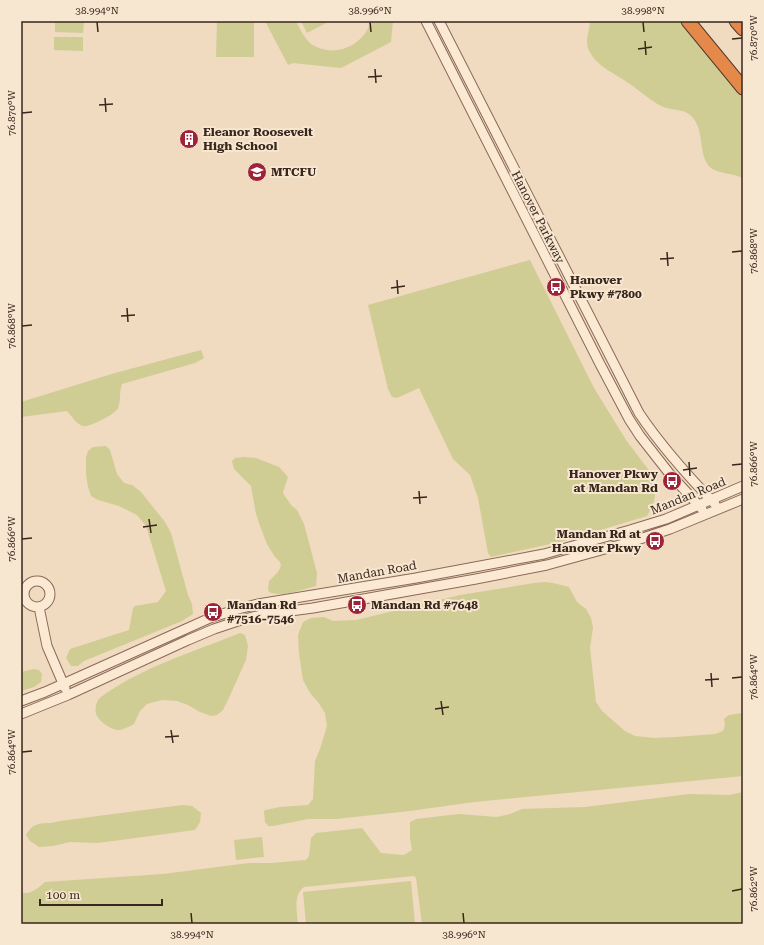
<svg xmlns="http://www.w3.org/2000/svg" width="764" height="945" font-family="'Roboto Serif',serif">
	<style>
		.green { fill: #cfcd93 }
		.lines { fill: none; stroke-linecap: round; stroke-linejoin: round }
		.minor-casing { stroke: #8a6a57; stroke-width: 11 }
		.highway-casing { stroke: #58392b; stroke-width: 15 }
		.minor { stroke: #fbe9d4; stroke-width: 9 }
		.highway { stroke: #e5894b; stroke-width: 13 }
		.ticks { fill: none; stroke: #39261c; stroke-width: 1.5 }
		.labels { text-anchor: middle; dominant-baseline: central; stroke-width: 4; stroke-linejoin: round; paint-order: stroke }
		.poi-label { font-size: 12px; font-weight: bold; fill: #39261c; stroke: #f7e6d0; text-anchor: start }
		.street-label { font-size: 12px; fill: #39261c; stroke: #f7e6d0 }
		.neatline { fill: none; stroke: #39261c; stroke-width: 1.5 }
		.ticks-label { font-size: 10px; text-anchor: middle; fill: #39261c }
	</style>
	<rect width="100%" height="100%" fill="#f0dac0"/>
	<path class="green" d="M55 21H84L83 33 55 32Z
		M217 21H254V57H216Z
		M265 21H296C300 29 304 38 311 44 334 59 364 46 371 21H393L391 42 341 68 293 63 288 65Z
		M301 21H330L307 33Z
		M590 21H688L743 94V178C733 173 720 174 711 168 697 157 706 128 690 115 682 108 671 111 661 106 648 99 637 88 624 80 610 71 594 64 588 48 585 39 590 30 590 21Z
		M54 37H83V51L54 50Z
		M530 260 594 388 626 440 654 477 655 496 653 505 647 516 564 541 491 557 488 553 478 498 470 475 453 459 419 388 397 398 392 397 388 389 368 305Z
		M201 350 204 358 195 363 122 384C119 392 121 401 118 408 116 414 88 428 83 426 76 424 72 416 67 411L21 417V402L115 373Z
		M106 446 110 450 117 474 124 483 132 485 141 492 165 522 171 533 188 595 192 604 193 614 182 621 84 661 78 666H71L66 658 70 649 129 630 133 608 135 606 158 602 166 591 146 526 137 515 119 506 98 500 91 496 88 487 86 475V457L88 451 93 447Z
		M244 457 256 458 279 467 288 477 283 492 284 495 292 506 297 510 304 524 317 573 316 586C304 589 278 599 268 591L269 581 278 572 281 566 280 562 275 557 267 544 259 523 256 514 251 486 234 469 232 461 235 458Z
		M546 582 553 583 569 587 577 602 586 609 591 618 593 628 590 648 596 702 602 711 625 731 635 736 654 738 676 737 715 734 723 731 725 725 724 719 729 715 743 713V776L474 802 410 811 336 819H308L273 826H268L265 822 264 811 265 810 280 807 308 805 313 799 315 761 320 749 327 726 325 713 318 702 310 693 303 680 299 653 298 635 303 622 311 618 324 617 333 621 356 620 460 595 534 583Z
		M240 633 245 635 248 646 246 660 227 702 223 710 217 715 211 716 200 712 188 705 177 701 162 700 147 704 140 711 134 724C130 726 124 729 120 730 113 731 101 723 97 716 94 711 96 700 101 697 142 667 193 652 240 633Z
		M34 669 39 670 42 674 41 682 34 687 21 691V672Z
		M743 792V924H422L416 878 414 876 304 887C293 895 297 911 298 924H21V892C30 896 38 888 45 882L163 874 249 863H271L306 860 309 856 311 838 316 833 362 828 381 853 404 855 412 850 410 838V822L416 819 459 814 497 817 510 814 522 809 585 807 689 794 729 795Z
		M182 805 192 806 201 813 200 822 195 830 98 843 70 842 53 846 39 847 30 841 26 835C36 818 45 826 60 821Z
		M262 837 264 857 236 860 234 840Z
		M411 881 415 924H306L303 892Z"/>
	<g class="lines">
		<defs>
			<path id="minor" d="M426 21 600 364 629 419 640 436 669 473 702 509
				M439 21 639 413C661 446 687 475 715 504
				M24 594a13 13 0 1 1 26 0a13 13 0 1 1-26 0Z
				M39 607 47 646 65 688
				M21 701 45 692 210 618 238 609 258 604 416 578 544 554 630 530 666 519 743 486
				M21 714 68 695 188 640 214 629 241 620 261 615 313 608 476 579 547 565 634 541 670 529 743 499"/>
			<path id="highway" d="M688 21 743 88
				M736 21 743 29"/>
		</defs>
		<use href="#minor" class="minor-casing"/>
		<use href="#highway" class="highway-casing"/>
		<use href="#minor" class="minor"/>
		<use href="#highway" class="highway"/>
	</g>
	<path class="ticks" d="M97 22 98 32M370 22 371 32M643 22 644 32M732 39 742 38M645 41 646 55M638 49 652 47M375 69 376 83M368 77 382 76M105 98 106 112M99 105 113 104M22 113 32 112M667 252 668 266M732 252 742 251M660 259 674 258M397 280 398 294M391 288 405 286M127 308 128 322M121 316 135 315M22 326 32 325M689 462 690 476M732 465 742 464M683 470 697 468M419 491 420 504M413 498 427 497M149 519 151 533M143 527 157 525M22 539 32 538M711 673 712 687M732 678 742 677M705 680 719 679M441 701 443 715M435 709 449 707M171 730 173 743M165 737 179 736M22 752 32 751M732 891 742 889M191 913 192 923M463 913 464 923"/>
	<defs>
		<symbol id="building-disc" viewBox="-11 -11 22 22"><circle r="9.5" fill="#9d2337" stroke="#f7e6d0"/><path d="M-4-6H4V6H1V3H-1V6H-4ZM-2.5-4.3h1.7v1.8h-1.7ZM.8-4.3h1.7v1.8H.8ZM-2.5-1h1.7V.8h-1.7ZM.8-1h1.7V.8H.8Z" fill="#fff"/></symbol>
		<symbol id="school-disc" viewBox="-11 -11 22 22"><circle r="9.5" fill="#9d2337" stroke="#f7e6d0"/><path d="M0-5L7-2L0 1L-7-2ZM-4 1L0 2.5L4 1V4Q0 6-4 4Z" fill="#fff"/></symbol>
		<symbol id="bus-disc" viewBox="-11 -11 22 22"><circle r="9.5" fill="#9d2337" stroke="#f7e6d0"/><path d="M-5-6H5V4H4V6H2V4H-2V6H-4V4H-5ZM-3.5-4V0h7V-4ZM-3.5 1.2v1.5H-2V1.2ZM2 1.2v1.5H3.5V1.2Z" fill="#fff"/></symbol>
	</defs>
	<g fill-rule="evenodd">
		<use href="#building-disc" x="178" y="128" width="22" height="22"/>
		<use href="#school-disc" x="246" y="161" width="22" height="22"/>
		<use href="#bus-disc" x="545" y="276" width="22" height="22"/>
		<use href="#bus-disc" x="661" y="470" width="22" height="22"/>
		<use href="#bus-disc" x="644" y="530" width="22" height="22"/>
		<use href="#bus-disc" x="346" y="594" width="22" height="22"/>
		<use href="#bus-disc" x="202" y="601" width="22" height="22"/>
	</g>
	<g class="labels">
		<g class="poi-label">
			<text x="203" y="132">Eleanor Roosevelt<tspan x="203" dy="14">High School</tspan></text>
			<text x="271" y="172">MTCFU</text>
			<text x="570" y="280">Hanover<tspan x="570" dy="14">Pkwy #7800</tspan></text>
			<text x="658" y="474" text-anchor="end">Hanover Pkwy<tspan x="658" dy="14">at Mandan Rd</tspan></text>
			<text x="641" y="534" text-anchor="end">Mandan Rd at<tspan x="641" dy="14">Hanover Pkwy</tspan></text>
			<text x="227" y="605">Mandan Rd<tspan x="227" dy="14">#7516-7546</tspan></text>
			<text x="371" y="605">Mandan Rd #7648</text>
		</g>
		<g class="street-label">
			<text transform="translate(538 217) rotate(63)">Hanover Parkway</text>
			<text transform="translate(688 496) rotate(-22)">Mandan Road</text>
			<text transform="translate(377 572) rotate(-10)">Mandan Road</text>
		</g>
	</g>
	<rect width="764" height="945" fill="none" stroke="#f7e6d0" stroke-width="44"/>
	<path d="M40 899v6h122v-6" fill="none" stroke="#39261c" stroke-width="2"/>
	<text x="46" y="899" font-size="12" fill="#39261c" stroke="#f7e6d0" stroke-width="3" paint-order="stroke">100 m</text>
	<rect x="22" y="22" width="720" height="901" class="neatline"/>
	<g class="ticks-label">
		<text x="97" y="14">38.994°N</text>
		<text x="370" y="14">38.996°N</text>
		<text x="643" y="14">38.998°N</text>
		<text transform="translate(753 38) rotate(-90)" y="4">76.870°W</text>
		<text transform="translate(11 113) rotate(-90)" y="4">76.870°W</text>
		<text transform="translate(753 251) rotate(-90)" y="4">76.868°W</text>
		<text transform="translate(11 326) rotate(-90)" y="4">76.868°W</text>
		<text transform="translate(753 464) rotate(-90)" y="4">76.866°W</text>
		<text transform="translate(11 539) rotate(-90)" y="4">76.866°W</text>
		<text transform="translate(753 677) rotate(-90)" y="4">76.864°W</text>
		<text transform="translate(11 752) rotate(-90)" y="4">76.864°W</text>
		<text transform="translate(753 889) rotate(-90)" y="4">76.862°W</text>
		<text x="192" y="938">38.994°N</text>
		<text x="464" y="938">38.996°N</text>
	</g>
</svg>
